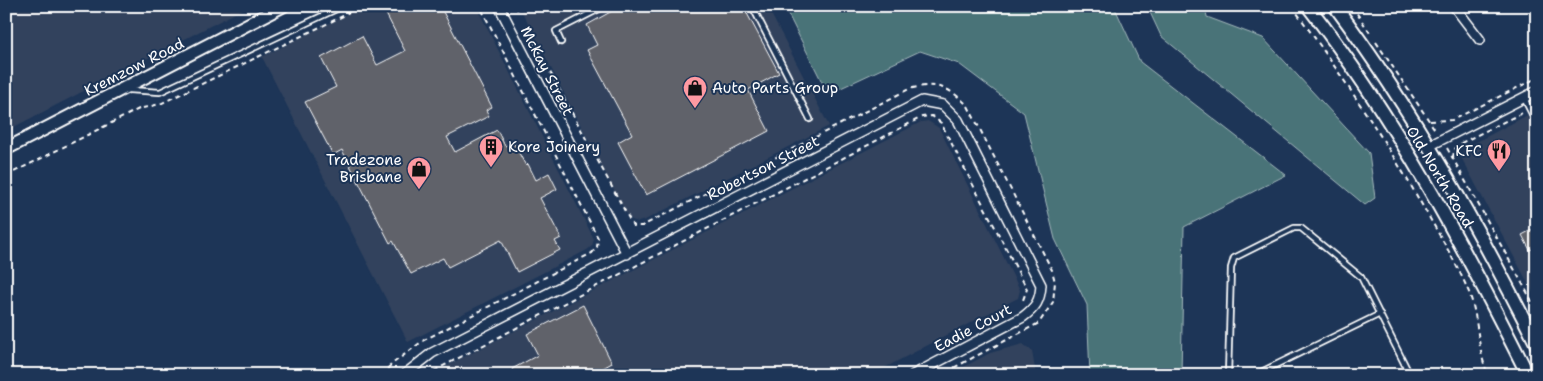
<svg xmlns="http://www.w3.org/2000/svg" width="1543" height="381" font-family="'Shantell Sans',sans-serif">
	<style>
		.built { fill: #31425d }
		.green { fill: #4a7378; stroke: #a4b9bc }
		.building { fill: #60626a; stroke: #fff }
		.lines { fill: none; stroke-linecap: round; stroke-linejoin: round }
		.service-casing { stroke: #fff; stroke-width: 8 }
		.minor-casing { stroke: #fff; stroke-width: 12 }
		.tertiary-casing { stroke: #fff; stroke-width: 15 }
		.secondary-casing { stroke: #fff; stroke-width: 16 }
		.path { stroke: #fff; stroke-width: 2; stroke-dasharray: 5 4; stroke-linecap: butt }
		.service { stroke: #1d3557; stroke-width: 4.5 }
		.minor { stroke: #1d3557; stroke-width: 9 }
		.tertiary { stroke: #1d3557; stroke-width: 11 }
		.secondary { stroke: #1d3557; stroke-width: 12 }
		.labels { text-anchor: middle; dominant-baseline: central; stroke-width: 4; stroke-linejoin: round; paint-order: stroke }
		.street-label { font-size: 15px; fill: #fff; stroke: #1d3557 }
		.poi-label { font-size: 15px; fill: #fff; stroke: #1d3557; text-anchor: start }
	</style>
	<rect width="100%" height="100%" fill="#1d3557"/>
	<filter id="ink" filterUnits="userSpaceOnUse"><feTurbulence type="fractalNoise" baseFrequency=".02" numOctaves="2"/><feDisplacementMap in="SourceGraphic" scale="10" xChannelSelector="R" yChannelSelector="G"/><feConvolveMatrix kernelMatrix="1 2 1 2 8 2 1 2 1" color-interpolation-filters="sRGB"/></filter>
	<g filter="url(#ink)">
		<path class="built" d="M6 6H249L6 131Z
			M363 6H476L594 239 592 246 587 250 408 342 262 57Z
			M519 6H767L829 126 645 220 638 222 632 220 627 215Z
			M1537 110V300L1462 159V153L1465 148Z
			M928 121 939 128 1020 290 1018 298 1012 301 871 375H429L921 122Z
			M1023 344 1032 351 1036 375H949L990 353Z"/>
		<path class="green" d="M784 6H1114L1140 62 1286 175 1184 227 1181 375H1090L1087 305 1055 239 1024 113 959 64 920 51 828 94Z
			M1147 6H1205L1207 17 1263 38 1369 153 1375 198 1365 205 1161 36Z"/>
		<path class="building" d="M382 6H440L492 107 486 110 489 116 447 137 455 152 497 130 505 146 513 142 526 166 528 164 536 180 549 173 557 189 540 198 561 238 555 241 560 250 517 272 501 240 448 267 443 258 411 274 393 241 390 243 342 150 333 155 305 102 336 87 321 58 362 36 377 65 405 51Z
			M621 6H743L779 73 748 90 769 131 646 195 618 142 632 134 587 50 597 45 587 25Z
			M1537 227V247L1530 250 1522 235Z
			M583 305 612 363 603 368 606 375H515L512 369 538 355 527 334Z"/>
		<g class="lines">
			<defs>
				<path id="service" d="M752 6 810 119
					M561 42 556 31 605 6
					M129 90 160 92 343 6
					M1524 98 1537 124
					M1228 375 1231 268 1234 258 1294 228H1301L1361 277 1410 375
					M1255 375 1380 314"/>
				<path id="minor" d="M499 6 627 254
					M1454 6 1480 40
					M1429 146 1537 91
					M404 375 432 353 922 101 943 105 958 120 1041 285C1040 301 1036 307 1023 317L913 375"/>
				<path id="tertiary" d="M6 149 283 6"/>
				<path id="secondary" d="M1308 6C1396 119 1464 247 1528 375
					M1335 6C1414 112 1478 227 1537 345"/>
			</defs>
			<use href="#service" class="service-casing"/>
			<use href="#minor" class="minor-casing"/>
			<use href="#tertiary" class="tertiary-casing"/>
			<use href="#secondary" class="secondary-casing"/>
			<path class="path" d="M515 6 519 13
				M1292 6C1338 70 1382 135 1421 203 1437 231 1455 260 1468 290 1479 316 1476 346 1488 375
				M1352 6 1372 36
				M529 33 633 226H642L909 89C935 82 949 86 968 106L1052 270 1055 282 1053 302 1039 323 940 375
				M1376 42 1436 131
				M1430 121 1452 120 1537 78
				M1447 148 1537 310
				M1453 158 1454 150 1459 144 1524 112
				M6 176 139 109 160 104 343 16 358 6
				M381 375 392 364 424 340 592 253 597 247 598 238 480 6
				M426 375 922 117 932 116 941 123 1027 289 1023 300 1026 302"/>
			<use href="#service" class="service"/>
			<use href="#minor" class="minor"/>
			<use href="#tertiary" class="tertiary"/>
			<use href="#secondary" class="secondary"/>
		</g>
	</g>
	<defs>
		<symbol id="shop-pin" viewBox="-11 -11 22 30"><path d="M0 17L-7.5 6A9.5 9.5 0 1 1 7.5 6Z" fill="#ff9aa2" stroke="#1d3557"/><path d="M-5-2.5h2.3a2.7 3.5 0 0 1 5.4 0H5L5.5 6h-11ZM-1.5-2.5h3a1.5 2.3 0 0 0-3 0Z" fill="#111"/></symbol>
		<symbol id="building-pin" viewBox="-11 -11 22 30"><path d="M0 17L-7.5 6A9.5 9.5 0 1 1 7.5 6Z" fill="#ff9aa2" stroke="#1d3557"/><path d="M-4-6H4V6H1V3H-1V6H-4ZM-2.5-4.3h1.7v1.8h-1.7ZM.8-4.3h1.7v1.8H.8ZM-2.5-1h1.7V.8h-1.7ZM.8-1h1.7V.8H.8Z" fill="#111"/></symbol>
		<symbol id="restaurant-pin" viewBox="-11 -11 22 30"><path d="M0 17L-7.5 6A9.5 9.5 0 1 1 7.5 6Z" fill="#ff9aa2" stroke="#1d3557"/><path d="M-5-6h1v4h1v-4h1v4h1v-4h1v5L-1.5 .5V6h-2V.5L-5-1ZM5-6V6H3V1.5H1.5Q1.5-4 5-6Z" fill="#111"/></symbol>
	</defs>
	<g fill-rule="evenodd">
		<use href="#shop-pin" x="681" y="74" width="28" height="38"/>
		<use href="#building-pin" x="477" y="133" width="28" height="38"/>
		<use href="#restaurant-pin" x="1485" y="137" width="28" height="38"/>
		<use href="#shop-pin" x="405" y="155" width="28" height="38"/>
	</g>
	<g class="labels">
		<g class="street-label">
			<text transform="translate(134 67) rotate(-27)">Kremzow Road</text>
			<text transform="translate(547 71) rotate(63)">McKay Street</text>
			<text transform="translate(763 168) rotate(-27)">Robertson Street</text>
			<text transform="translate(1440 177) rotate(59)">Old North Road</text>
			<text transform="translate(973 328) rotate(-28)">Eadie Court</text>
		</g>
		<g class="poi-label">
			<text x="712" y="88">Auto Parts Group</text>
			<text x="508" y="147">Kore Joinery</text>
			<text x="1482" y="151" text-anchor="end">KFC</text>
			<text x="402" y="160" text-anchor="end">Tradezone<tspan x="402" dy="17">Brisbane</tspan></text>
		</g>
	</g>
	<rect width="1543" height="381" fill="none" stroke="#1d3557" stroke-width="25"/>
	<rect x="12" y="12" width="1518" height="356" fill="none" stroke="#fff" stroke-width="2" filter="url(#ink)"/>
</svg>
